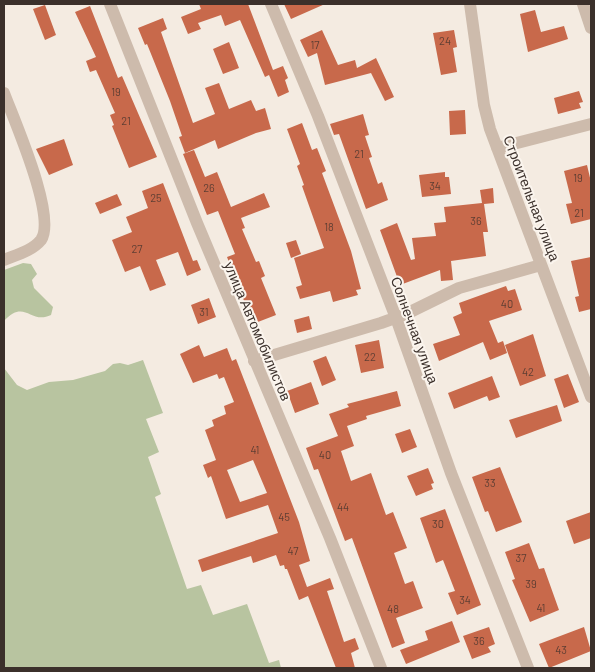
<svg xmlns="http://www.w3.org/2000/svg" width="595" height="672" font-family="Barlow,sans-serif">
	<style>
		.green { fill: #b8c4a0 }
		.building { fill: #c8694b; fill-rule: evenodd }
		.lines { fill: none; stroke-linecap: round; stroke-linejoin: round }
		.minor { stroke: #cdbbac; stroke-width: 12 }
		.labels { text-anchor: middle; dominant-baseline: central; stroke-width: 4; stroke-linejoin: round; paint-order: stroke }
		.number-label { font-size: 11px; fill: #5e3e33 }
		.street-label { font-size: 14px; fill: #3b302b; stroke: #fbf5ee }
	</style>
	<rect width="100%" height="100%" fill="#f4ebe1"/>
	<path class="green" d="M23 263 31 264 37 274 32 280 34 288 53 307 51 315C30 325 25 298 4 321V270Z
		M143 360 163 413 146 419 159 452 148 457 161 494 155 497 187 589 201 585 213 615 247 604 269 663 279 660 281 668H4V368L17 385 27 390 49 382 73 380 105 371 113 364 120 363 128 365Z"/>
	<path class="building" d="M199 4H248L273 70 283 66 288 78 285 80 289 92 278 97 269 75 265 77 240 20 225 26 221 15 198 23 201 29 188 34 181 17 201 9Z
		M284 4H325L291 19Z
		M45 5 56 35 45 40 33 9Z
		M90 6 118 78 122 76 157 157 129 168 112 126 114 125 110 115 115 113 96 70 90 72 86 61 96 57 75 12Z
		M535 10 541 32 564 26 568 39 528 52 520 14Z
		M163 18 167 29 161 32 193 123 215 114 205 88 219 83 229 109 251 100 256 111 265 108 271 129 256 133 218 149 215 140 185 153 179 137 182 136 170 101 147 44 145 45 138 28Z
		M322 30 338 65 355 60 357 68 376 58 394 97 385 101 371 73 325 85 317 53 308 57 300 40Z
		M454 30 457 47 453 48 457 72 441 75 433 33Z
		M229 42 239 68 223 74 213 49Z
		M579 91 583 102 579 103 581 108 558 114 554 98Z
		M465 110 466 134 450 135 449 111Z
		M363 114 369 135 365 136 372 157 369 158 378 184 382 182 388 200 366 209 339 134 334 135 330 124Z
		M302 123 312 150 317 148 326 171 322 173 351 251 361 289 356 290 358 295 333 302 330 291 300 299 296 287 302 285 294 258 324 248 302 186 304 185 297 166 300 164 287 129Z
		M64 139 73 165 49 175 36 149Z
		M194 150 205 177 217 172 231 207 264 193 270 207 241 218 245 228 242 229 256 262 259 261 265 276 261 278 276 315 253 324 227 257 235 254 218 211 207 215 183 154Z
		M587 165 591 182V219L571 224 566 204 572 203 564 171Z
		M445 172V177H449L451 194 422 197 419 175Z
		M163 183 193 261 197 260 201 270 187 276 178 252 156 260 166 285 150 291 140 266 125 272 112 240 132 232 126 217 148 208 142 191Z
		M493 188 494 203 484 204 488 232H483L486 256 451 261 453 280 441 281 440 270 400 285 380 230 397 223 411 260 415 259 412 238 436 236 434 223 446 222 444 207 482 203 480 190Z
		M117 194 122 205 100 214 95 203Z
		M296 240 301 254 291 258 286 243Z
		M591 257V309L579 312 575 297 579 296 571 261Z
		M506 286 508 291 515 289 522 310 489 321 498 343 503 341 507 353 490 360 483 342 439 361 433 344 460 335 453 317 462 313 459 303Z
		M209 298 216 317 198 324 191 305Z
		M309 316 312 329 297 333 294 320Z
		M533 334 546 376 520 386 505 345Z
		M379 340 384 368 361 373 355 345Z
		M199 345 204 357 227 348 232 361 236 359 299 522 310 561 299 565 307 587 330 578 334 589 327 591 344 642 355 638 359 649 351 653 355 668H336L308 596 299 600 287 569H285L284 565 280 566 276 555 253 563 251 556 202 572 198 560 278 533 268 505 226 519 211 476 208 478 203 465 216 460 205 430 214 426 212 420 226 414 224 406 234 402 224 377 219 379 217 374 193 383 180 354ZM253 460 267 493 240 502 227 470Z
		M326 356 336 380 322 386 313 361Z
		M568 374 579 402 564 408 554 379Z
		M492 376 500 397 489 401 487 396 454 409 448 393Z
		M311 382 319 404 295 413 287 391Z
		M397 391 401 406 366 416 367 419 347 426 354 446 341 451 351 481 371 473 386 515 393 512 407 548 394 553 405 584 413 581 422 606 423 608 396 618 405 643 392 648 352 538 345 541 318 469 314 470 306 448 338 436 329 414 349 407 347 404Z
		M557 405 562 421 516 438 509 420Z
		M410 429 417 447 402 453 395 434Z
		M500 467 522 522 496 532 488 511 485 512 472 477Z
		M428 468 434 483 431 484 433 489 416 496 407 476Z
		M445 509 481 605 457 615 448 593 455 591 443 560 436 563 420 518Z
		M591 512V538L574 544 566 521Z
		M529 543 539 569 544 568 559 610 530 622 512 580 515 579 505 552Z
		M452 621 460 642 406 664 400 650 428 640 425 631Z
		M489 627 495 644 488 647 491 652 472 659 463 636Z
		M584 627 591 651 549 668 539 644Z"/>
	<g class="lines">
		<path class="minor" d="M110 4 197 223 330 538 381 668
			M271 4 318 116 396 318 451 473 528 668
			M470 4 484 105 490 129 591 397
			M583 4 591 28
			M4 93C14 120 57 217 41 240 32 251 16 255 4 260
			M497 148 591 124
			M254 361 381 323 406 314 459 288 541 265"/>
	</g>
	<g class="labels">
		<g class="number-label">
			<text x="445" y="40">24</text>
			<text x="315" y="44">17</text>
			<text x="116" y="91">19</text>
			<text x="126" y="120">21</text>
			<text x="359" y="153">21</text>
			<text x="578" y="177">19</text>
			<text x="435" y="185">34</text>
			<text x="209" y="187">26</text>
			<text x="156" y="197">25</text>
			<text x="579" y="212">21</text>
			<text x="476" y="220">36</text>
			<text x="329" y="226">18</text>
			<text x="137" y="248">27</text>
			<text x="507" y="303">40</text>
			<text x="204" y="311">31</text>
			<text x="370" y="356">22</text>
			<text x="528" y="371">42</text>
			<text x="255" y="449">41</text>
			<text x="325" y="454">40</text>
			<text x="490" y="482">33</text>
			<text x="343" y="506">44</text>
			<text x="284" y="516">45</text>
			<text x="438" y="523">30</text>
			<text x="293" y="550">47</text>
			<text x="521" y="557">37</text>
			<text x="531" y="583">39</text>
			<text x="465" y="599">34</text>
			<text x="541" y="607">41</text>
			<text x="393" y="608">48</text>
			<text x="479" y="640">36</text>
			<text x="561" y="649">43</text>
		</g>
		<g class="street-label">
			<text transform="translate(532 198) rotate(69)">Строительная улица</text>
			<text transform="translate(415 330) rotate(70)">Солнечная улица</text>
			<text transform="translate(258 331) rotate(67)">улица Автомобилистов</text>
		</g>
	</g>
	<rect width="595" height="672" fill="none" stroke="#3b302b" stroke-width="10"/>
</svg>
